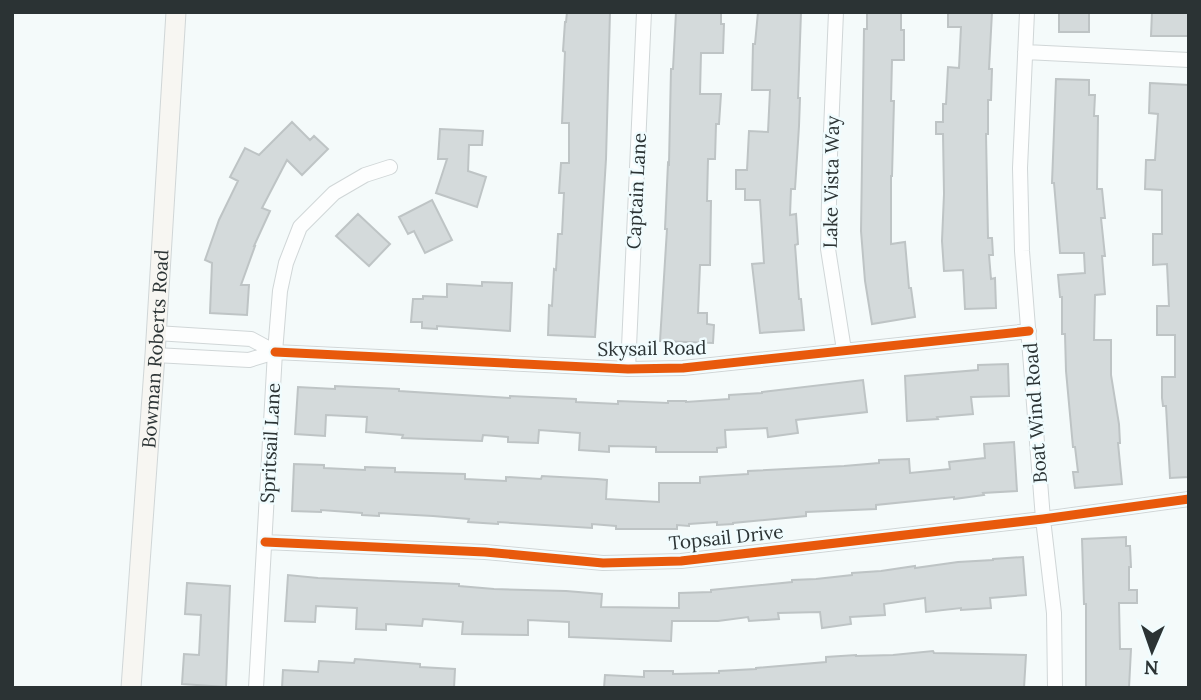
<svg xmlns="http://www.w3.org/2000/svg" width="1201" height="700" font-family="Lora,serif">
	<style>
		.building { fill: #d4dadb; stroke: #bec4c5; stroke-width: 2 }
		.lines { fill: none; stroke-linecap: round; stroke-linejoin: round }
		.street-casing { stroke: #d0d6d7; stroke-width: 16 }
		.secondary-casing { stroke: #d0d6d7; stroke-width: 21 }
		.street { stroke: #fdfefe; stroke-width: 14 }
		.secondary { stroke: #f7f6f2; stroke-width: 19 }
		.cycleway-casing { stroke: #f0fcfe; stroke-width: 13 }
		.cycleway { stroke: #e8590c; stroke-width: 9 }
		.labels { text-anchor: middle; dominant-baseline: central; stroke-width: 5; stroke-linejoin: round; paint-order: stroke }
		.street-label { font-size: 19px; fill: #2b3334; stroke: #f0fcfe }
	</style>
	<rect width="100%" height="100%" fill="#f4fafa"/>
	<path class="building" d="M567 12H610L606 159 595 337 548 335 549 305 552 306 554 269 556 270 558 234H562L564 193H559L561 163H569V123H562L565 52 563 51 565 22H566Z
		M676 12H721V24H724L723 53H701L700 94H721L719 124H716L715 159H708L707 201H711L710 265H700L698 313H707V324L714 325 713 343 660 341 667 229H665L668 163 669 164 671 69H673Z
		M758 12H801L798 98H800L799 126 795 189H791L790 215 796 214 798 244 795 245 799 299H801L804 330 760 333 752 264 764 263 760 200H745V189H736V170H747L749 131 768 132 770 90H752L753 44H755Z
		M867 12H901V30H904V60H892L891 101H894L892 176H891V244L905 242 909 288H911L915 317 872 324 865 281 861 231 864 29H867Z
		M948 12H992L989 69H992L991 100H988V134H986L987 187 988 238H992L993 255H989L991 279 995 278 996 308 965 309 963 270 944 271 942 241 944 194 943 134H936V122H943V104H946L948 67 959 68 961 27H948Z
		M1059 12H1089V32H1059Z
		M1152 12H1189V36H1151Z
		M1056 79 1089 80V95H1095L1094 116H1098L1097 189H1102L1105 218H1101L1105 256H1102L1105 294 1095 295 1094 340H1111V375L1119 424 1120 443H1118L1122 484 1075 488 1073 472H1078L1075 447H1073L1066 371 1065 334H1062V297H1060L1058 275 1085 273 1084 253H1060L1054 183H1052Z
		M1150 83 1189 85V477L1170 478 1166 406H1163L1162 398V377H1175V335H1157V306H1169L1167 264 1153 265V234H1162V190L1145 189 1146 160H1155L1158 114 1149 113Z
		M292 122 310 140 314 136 328 149 302 175 287 160 262 208 270 211 254 246H255L241 285H249L247 315 210 313 212 263 205 260 219 220 238 181 230 177 245 148 259 155Z
		M440 129 483 131 482 145H469L468 171 486 177 477 207 436 193 447 159H438Z
		M432 200 452 240 425 253 414 231 408 234 399 217Z
		M358 214 390 244 369 266 336 236Z
		M482 282 512 283 510 331 437 326V329L422 328V322H411L413 299H423V296L447 297V284L482 286Z
		M1008 364 1009 396 971 397 973 414 937 417 938 419 907 421 905 376 978 370V365Z
		M863 380 867 412 796 420 798 433 768 437 767 428 725 430 726 447 717 448V452H656V447L609 446V452L579 450 580 433 539 430 538 443 508 442V437L483 435 482 441 402 438 403 435 366 432 367 417 326 415 325 436 295 434 298 387 335 389V386L399 389V391L510 398V396L576 399V402L618 404V401L668 403V401H686V402L729 399V395L762 393V392Z
		M1014 442 1017 491 983 493 984 495 954 499V497L876 505V509L806 512V516L733 523V524L717 525V522L689 524V526L677 525V529H616V526L592 524V528L498 522V524L468 522 469 519 433 516 379 513V516L362 515V513L321 510V512L292 511 294 464 324 465V468L365 470V467L395 468V472L465 474V479L506 481V477L541 479 542 476 597 479 607 480 606 499 659 502V483H700V477L748 474V471L844 466 879 463V460L909 459 910 473 950 469 949 462 985 458 984 444Z
		M1126 537V546H1130L1131 567H1129V590H1137V603H1119L1120 649H1131L1129 688H1086V604H1084L1082 539Z
		M1023 557 1026 595 990 598 991 608 961 610V608L926 612 925 598 884 604 885 615 850 617 851 624 822 628 820 612 778 613 779 619 749 621 748 617 718 621H672L671 641 569 637V622L528 620V635L462 634 463 622 423 619 422 626 386 624V630L356 629 357 608 316 606 315 622 285 621 288 575 318 578 459 584V586L494 589 566 591 602 594 601 607 679 608V593L711 592V590L792 582V580L816 579 852 575V573L881 571 915 566V568L958 562 993 560V559Z
		M187 583 230 586 226 687 182 684 184 654 199 655 201 615 185 614Z
		M933 651 934 653 1026 655 1024 688H604L605 675 644 677V671H673V674L719 673V671L756 669V668L826 662V657L856 655V656L893 655Z
		M355 659 420 664V667L455 669 454 688H282L283 670 318 672 319 661 354 663Z"/>
	<g class="lines">
		<defs>
			<path id="street" d="M836 12 830 155 828 249 844 350
				M1027 12 1020 168 1022 251 1043 519 1054 613 1055 688
				M1025 52 1189 60
				M275 352 628 369 683 368 1029 331
				M155 355 249 360 275 352 251 339 156 333
				M628 369 644 12
				M265 542 485 552 603 563 681 561 1043 519 1189 499
				M256 688 275 352 280 291 286 263 300 227 334 193 365 175 390 167"/>
			<g id="secondary">
				<path id="s1" d="M131 688 155 355 176 12"/>
			</g>
		</defs>
		<use href="#street" class="street-casing"/>
		<use href="#secondary" class="secondary-casing"/>
		<use href="#street" class="street"/>
		<use href="#secondary" class="secondary"/>
		<defs>
			<path id="cycleway" d="M275 352 628 369 683 368 1029 331
				M265 542 485 552 603 563 681 561 1043 519 1189 499"/>
		</defs>
		<use href="#cycleway" class="cycleway-casing"/>
		<use href="#cycleway" class="cycleway"/>
	</g>
	<g class="labels">
		<g class="street-label">
			<text transform="translate(831 182) rotate(-89)">Lake Vista Way</text>
			<text transform="translate(636 191) rotate(-87)">Captain Lane</text>
			<text transform="translate(652 348) rotate(-1)">Skysail Road</text>
			<text stroke="none"><textPath href="#s1" startOffset="340">Bowman Roberts Road</textPath></text>
			<text transform="translate(1035 413) rotate(-94)">Boat Wind Road</text>
			<text transform="translate(270 443) rotate(-87)">Spritsail Lane</text>
			<text transform="translate(726 537) rotate(-6)">Topsail Drive</text>
		</g>
	</g>
	<rect width="1201" height="700" fill="none" stroke="#2b3334" stroke-width="28"/>
	<g transform="translate(1152 651) rotate(182)" stroke="#f0fcfe" stroke-width="5" paint-order="stroke">
	<path d="M0-5L12 26L0 18L-12 26Z" fill="#2b3334"/>
	<text y="-10" font-size="19" font-weight="bold" text-anchor="middle" fill="#2b3334">N</text>
	</g>
</svg>
